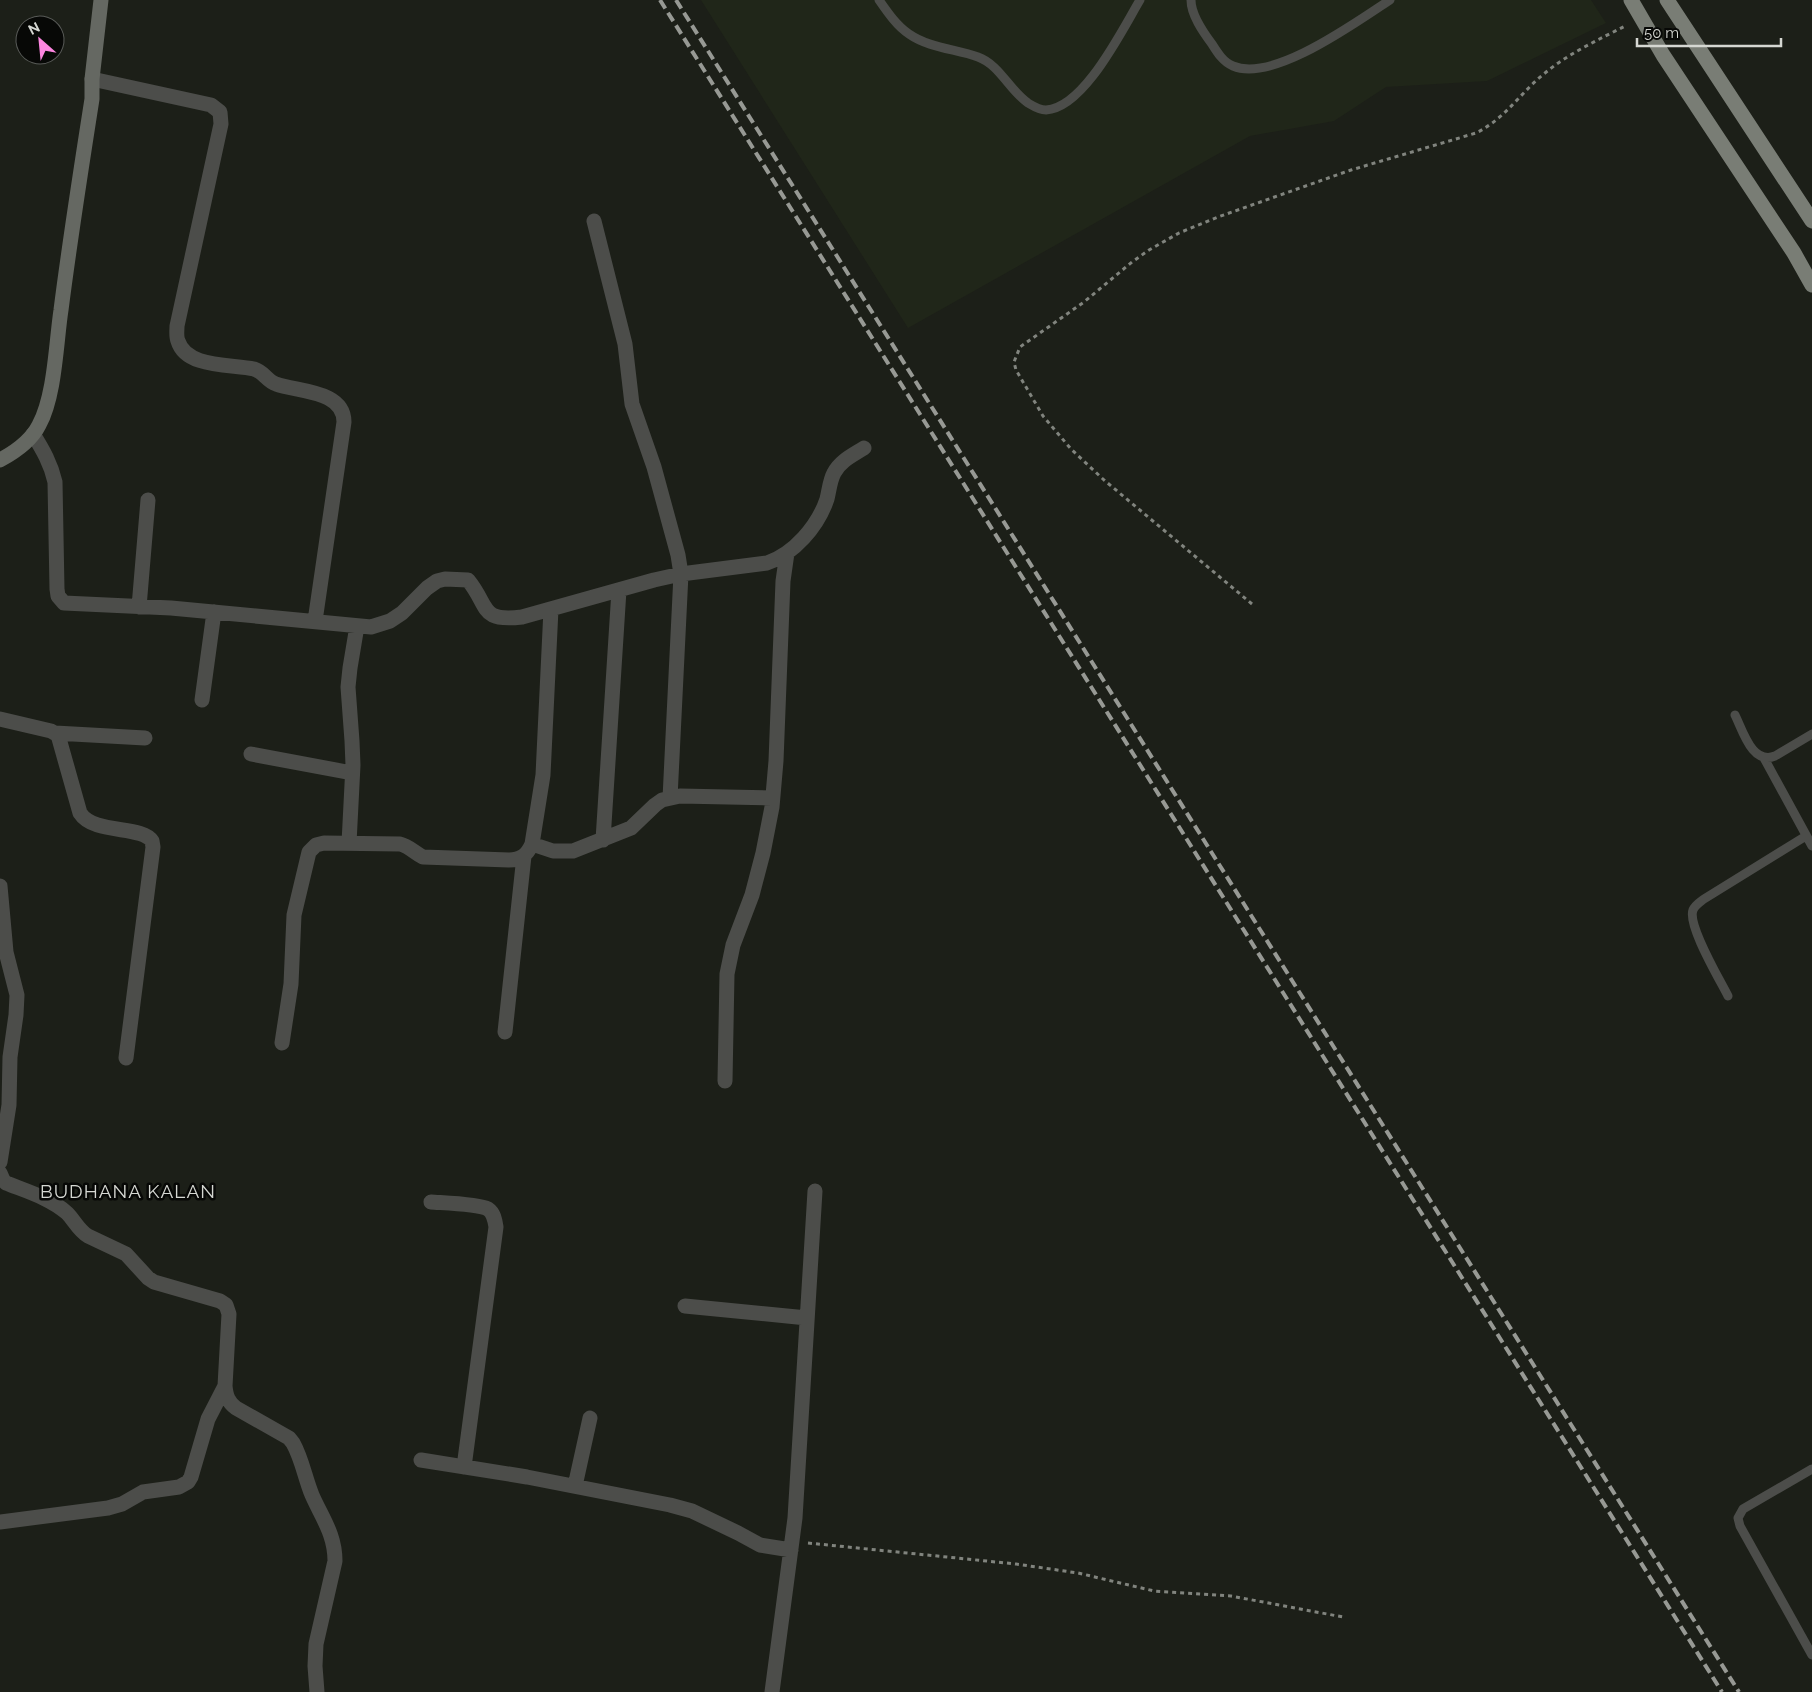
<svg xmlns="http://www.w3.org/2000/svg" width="1812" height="1692" font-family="Raleway,sans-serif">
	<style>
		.built { fill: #202619 }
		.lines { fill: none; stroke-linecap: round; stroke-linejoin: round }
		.path { stroke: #81847e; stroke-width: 3; stroke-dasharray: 4 4; stroke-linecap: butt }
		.lane { stroke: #4c4d4a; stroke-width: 9 }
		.street { stroke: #4c4d4a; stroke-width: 15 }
		.secondary { stroke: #656862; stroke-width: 15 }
		.primary { stroke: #797d75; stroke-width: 15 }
		.rail { stroke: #979994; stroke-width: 4; stroke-dasharray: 10 5; stroke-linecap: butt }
		.labels { text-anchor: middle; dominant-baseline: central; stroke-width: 5; stroke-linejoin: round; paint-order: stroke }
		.quarter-label { font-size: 19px; letter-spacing: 1px; fill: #d5d7d2; stroke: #070806 }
	</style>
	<rect width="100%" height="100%" fill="#1c1f18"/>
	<path class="built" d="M701 0H1591L1606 23 1487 81 1386 87 1334 121 1250 136 908 328Z"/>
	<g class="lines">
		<path class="path" d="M1252 604 1104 480 1071 449 1043 416 1016 370 1014 362 1020 347 1084 302 1132 262 1149 250 1179 233 1218 217 1351 170 1476 133C1506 118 1520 93 1545 73 1569 53 1600 39 1627 25
			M808 1543 1016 1564 1078 1573 1154 1591 1231 1596 1343 1617"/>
		<path class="lane" d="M879 0C888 13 897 26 909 34 929 48 956 49 978 57 1000 65 1009 90 1028 103 1033 106 1039 110 1046 110 1084 108 1122 30 1140 0
			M1191 0C1191 15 1203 32 1212 44 1217 52 1223 62 1233 66 1273 83 1356 22 1390 0
			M1735 715C1743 731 1752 765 1775 756L1812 734
			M1764 758 1812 846
			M1728 996C1720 980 1687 925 1693 910 1695 905 1700 902 1704 899L1806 836
			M1812 1469 1743 1509 1738 1518 1740 1526 1812 1655"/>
		<path class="street" d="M92 79 211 105 220 112 221 124 177 326C177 330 176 337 178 341 186 368 231 364 254 369 264 372 267 381 276 384 297 392 344 390 344 422L315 621
			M594 221 625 344 632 404 654 467 678 555 681 574 670 798
			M33 434C43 450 51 464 55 482L57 589 58 596 64 603 171 608 371 627 390 621 402 613 427 588 437 581 445 579 468 580C490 607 479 622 522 617L654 580 681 574 767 563C794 554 818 526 827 499 829 491 830 480 834 473 840 461 853 455 864 448
			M139 607 148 500
			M202 700 214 612
			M0 719 51 731 58 735 80 813C94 835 142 825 152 841L153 847 126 1058
			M55 733 145 738
			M251 754 352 773
			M603 840 619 590
			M349 843 353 765 352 741 348 687 350 668 357 626
			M532 844 553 851H573L631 828 655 805 662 800 680 796 772 798
			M0 886 6 952 17 995 16 1015 10 1057 9 1105 0 1162
			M505 1032 524 856
			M282 1043 291 984 294 915 309 852 316 845 324 843 400 844C409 846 415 853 423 857L509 860C521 860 527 855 532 844L543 775 551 609
			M725 1081 727 974 733 945 752 895 763 853 772 807 776 761 783 581 787 553
			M0 1173 3 1180 6 1183C26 1191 50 1198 67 1213 74 1220 79 1231 88 1236L126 1254 148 1278 154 1282 220 1301 226 1305 229 1314 225 1386C226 1396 228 1402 236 1408L289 1438 293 1443C302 1459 305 1478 312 1495 322 1518 335 1534 335 1561L316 1644 315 1666 317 1692
			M431 1202C444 1203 478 1204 488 1209 494 1213 495 1221 496 1227L464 1467
			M685 1306 807 1318
			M421 1460 527 1477 670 1505 692 1511 738 1533 760 1545 791 1550
			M575 1486 590 1418
			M0 1522 108 1508 122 1504 143 1492 179 1487 188 1482 191 1477 208 1419 225 1386
			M772 1692 795 1518 815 1191"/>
		<path class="secondary" d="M0 460C15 452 31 441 39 425 55 396 56 343 61 310 70 239 81 169 92 99V79L101 0"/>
		<path class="primary" d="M1631 0 1663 55 1794 253 1812 285
			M1667 0 1812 221"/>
		<path class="rail" d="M660 0 1722 1692
			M676 0 1739 1692"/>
	</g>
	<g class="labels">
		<g class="quarter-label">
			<text x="128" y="1191">BUDHANA KALAN</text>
		</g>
	</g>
	<g transform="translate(40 40) rotate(333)"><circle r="24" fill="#070806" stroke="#595b58"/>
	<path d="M0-4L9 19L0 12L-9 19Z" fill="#fe86e1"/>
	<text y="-8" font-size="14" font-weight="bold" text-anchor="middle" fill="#d5d7d2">N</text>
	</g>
	<path d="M1637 38v8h144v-8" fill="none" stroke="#d5d7d2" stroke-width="2.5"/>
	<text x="1644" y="38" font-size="15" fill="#d5d7d2" stroke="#070806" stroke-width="4" paint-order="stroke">50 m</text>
</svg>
